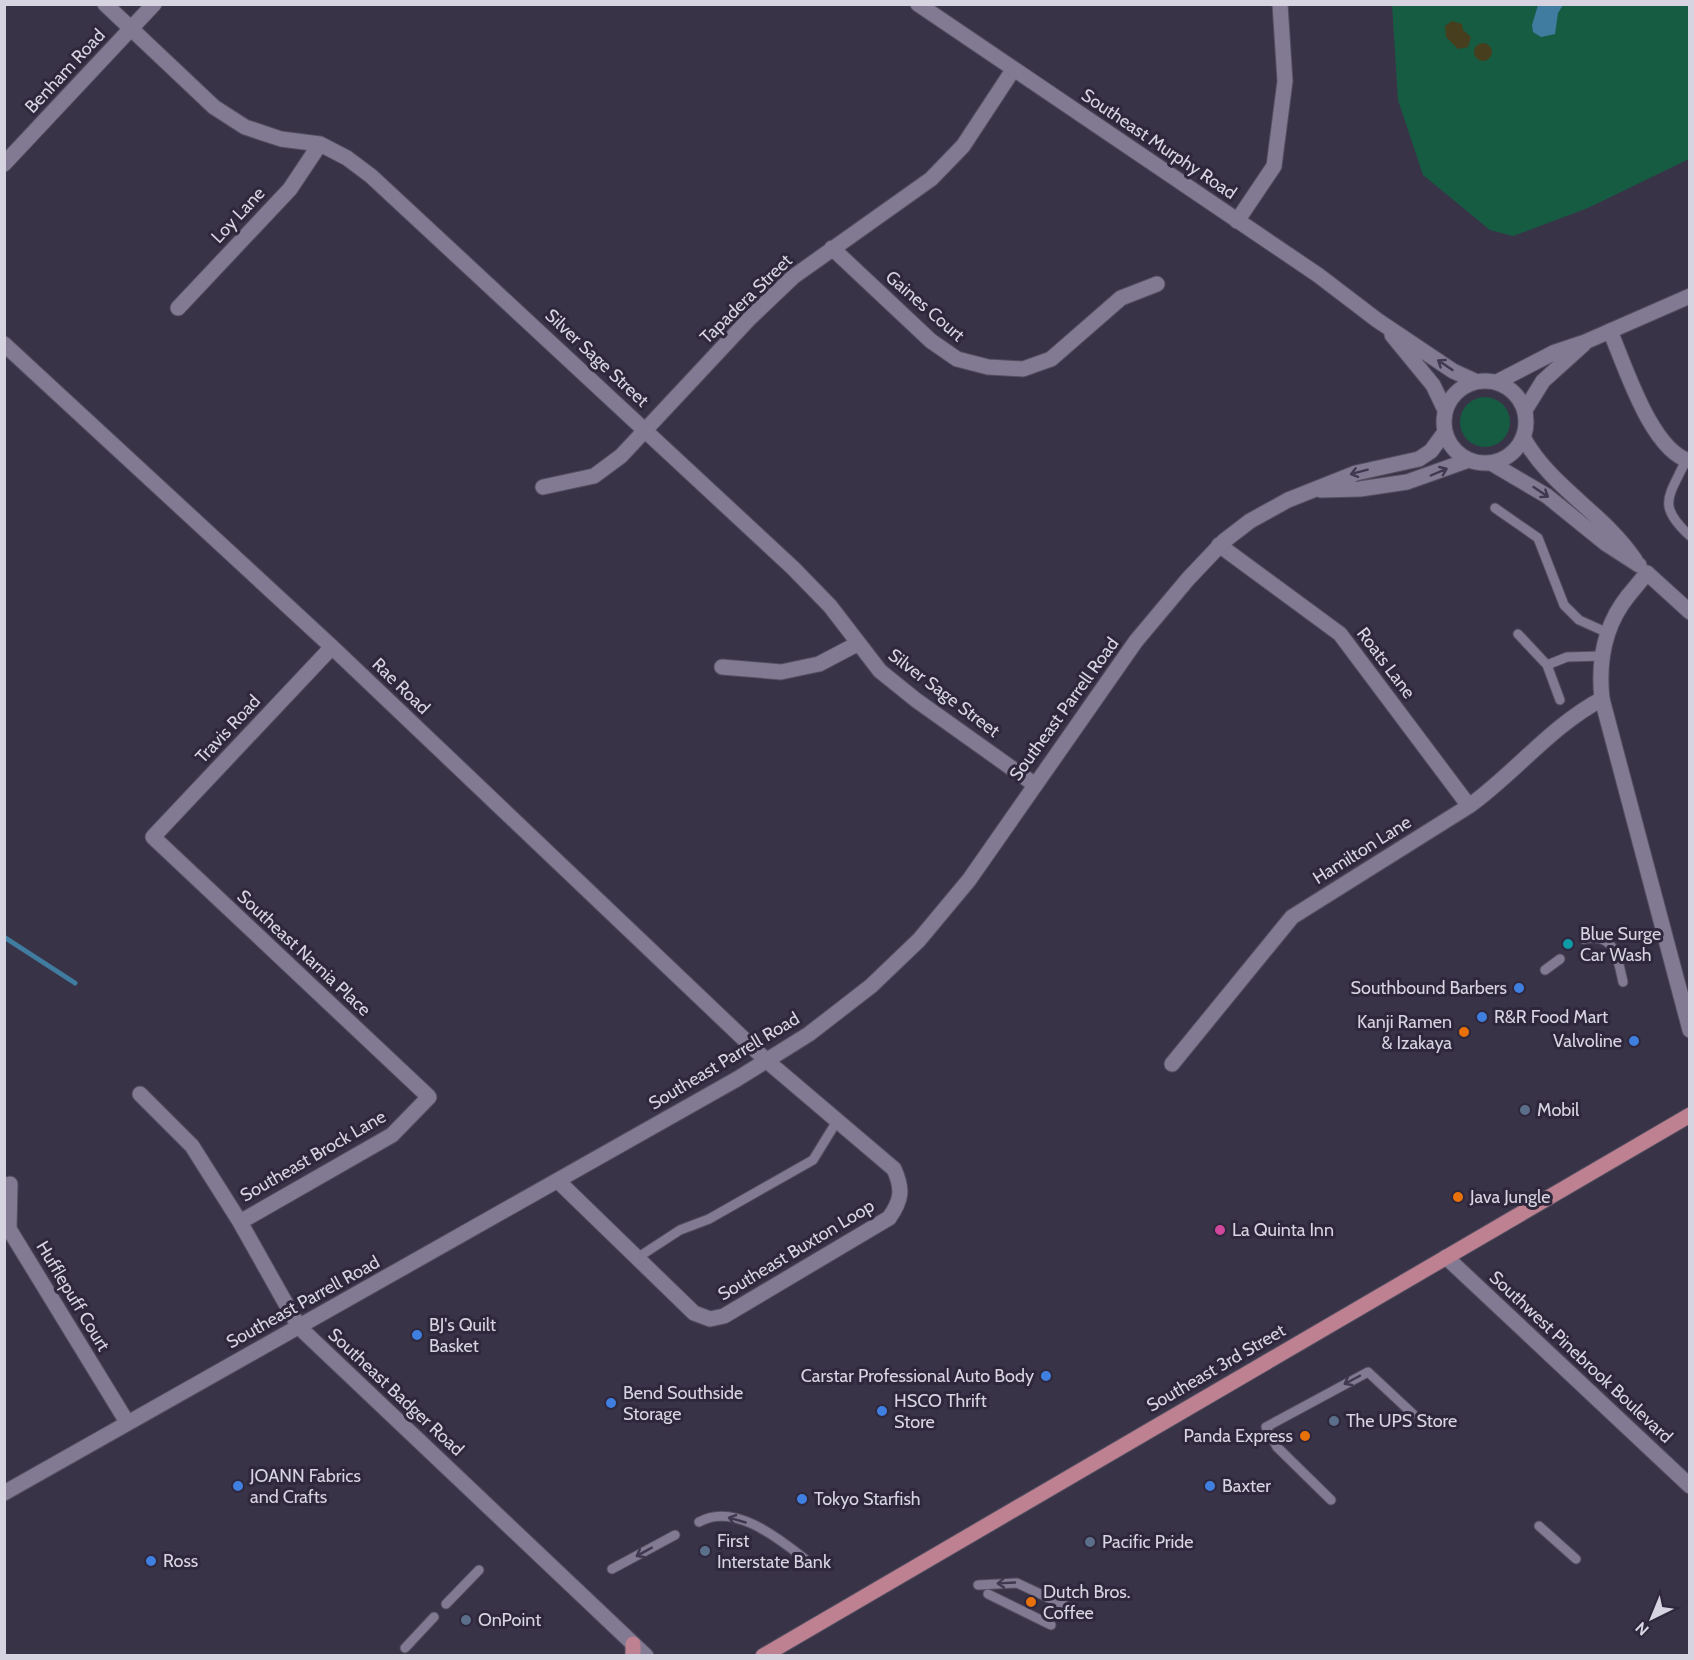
<svg xmlns="http://www.w3.org/2000/svg" width="1694" height="1660" font-family="Cabin,sans-serif">
	<style>
		.green { fill: #165c43 }
		.sand { fill: #473e1e }
		.water { fill: #407c9f }
		.lines { fill: none; stroke-linecap: round; stroke-linejoin: round }
		.stream { stroke: #407c9f; stroke-width: 5 }
		.service-casing { stroke: #534e5f; stroke-width: 11 }
		.minor-casing { stroke: #534e5f; stroke-width: 17 }
		.tertiary-casing { stroke: #534e5f; stroke-width: 17 }
		.secondary-casing { stroke: #534e5f; stroke-width: 17 }
		.primary-casing { stroke: #534e5f; stroke-width: 17 }
		.service { stroke: #817a92; stroke-width: 9 }
		.minor { stroke: #817a92; stroke-width: 15 }
		.tertiary { stroke: #817a92; stroke-width: 15 }
		.secondary { stroke: #817a92; stroke-width: 15 }
		.primary { stroke: #be8191; stroke-width: 15 }
		.oneway { stroke: #3f384e }
		.culture-dot { fill: #0f9aa8; stroke: #2f283d; stroke-width: 2 }
		.shop-dot { fill: #3f7fe0; stroke: #2f283d; stroke-width: 2 }
		.food-dot { fill: #e8710a; stroke: #2f283d; stroke-width: 2 }
		.service-dot { fill: #5c6f8a; stroke: #2f283d; stroke-width: 2 }
		.hotel-dot { fill: #d1479c; stroke: #2f283d; stroke-width: 2 }
		.labels { text-anchor: middle; dominant-baseline: central; stroke-width: 6; stroke-linejoin: round; paint-order: stroke }
		.street-label { font-size: 18px; fill: #d7d4e1; stroke: #2f283d }
		.poi-label { font-size: 18px; fill: #d7d4e1; stroke: #2f283d; text-anchor: start }
	</style>
	<rect width="100%" height="100%" fill="#393348"/>
	<path class="green" d="M1392 5H1689V159L1588 208 1513 236 1490 230 1423 175 1398 100Z
		M1460 422a25 25 0 1 1 50 0a25 25 0 1 1-50 0Z"/>
	<path class="sand" d="M1452 21 1462 24 1463 30 1471 37 1468 47 1458 49 1446 37 1445 26Z
		M1474 52a9 9 0 1 1 18 0a9 9 0 1 1-18 0Z"/>
	<path class="water" d="M1538 5H1563L1558 13 1555 34 1541 37 1533 32 1532 25Z"/>
	<g class="lines">
		<path class="stream" d="M4 937 75 983"/>
		<defs>
			<path id="service" d="M1686 460C1669 497 1656 505 1690 536
				M1495 508 1538 538 1564 605 1579 620 1608 633
				M1518 634 1547 665 1560 700
				M1547 665 1567 657 1602 656
				M1584 939C1615 931 1618 960 1623 982
				M1545 970 1560 959
				M637 1258 680 1230 709 1219 813 1160 837 1121
				M1331 1500 1277 1447 1266 1427 1368 1372 1413 1414
				M699 1522C734 1502 778 1538 805 1559
				M1539 1526 1576 1559
				M612 1569 675 1535
				M978 1585 1017 1583 1070 1608
				M988 1594 1051 1625
				M446 1604 479 1570
				M405 1648 434 1617"/>
			<path id="minor" d="M105 4 214 107 245 127 281 139 320 144 347 158 371 176 793 568 830 606 880 671 916 700 1034 784
				M4 164 154 4
				M1237 221 1274 166 1285 81 1280 4
				M832 248 931 341 957 359 988 367 1023 369 1051 359 1121 298 1157 284
				M178 308 290 189 320 144
				M1610 331C1625 365 1651 451 1690 461
				M4 344 332 647 767 1061 894 1169C903 1189 902 1200 889 1218L724 1316 710 1319 694 1313 558 1181
				M543 487 594 476 621 456 750 318 793 277 931 179 963 146 1013 70
				M1219 545 1340 634 1469 806
				M1628 596 1647 573
				M722 667 781 672 819 664 857 644
				M1172 1064 1292 917 1469 806C1515 773 1551 726 1602 699
				M140 1094 192 1146 240 1222 299 1327 646 1656
				M10 1184 9 1229 127 1422
				M240 1222 392 1135 429 1097 153 837 332 647"/>
			<path id="tertiary" d="M1497 382 1555 352 1585 342 1690 296
				M1525 410 1543 381 1584 344
				M1321 490 1360 489 1407 482 1469 460
				M1628 596C1604 626 1598 662 1602 699L1690 1030
				M1446 1257 1690 1486
				M4 1493 737 1079 809 1034 871 986 919 940 969 880 1136 641 1188 579 1224 541 1250 521 1288 500 1356 473 1419 459 1431 451 1445 432"/>
			<path id="secondary" d="M918 4 1318 275 1377 320 1453 371 1475 381
				M1392 335 1433 385 1445 410
				M1444 422a41 41 0 1 1 82 0a41 41 0 1 1-82 0Z
				M1523 437C1550 487 1604 513 1635 560
				M1491 463 1547 496 1605 543 1639 565
				M1647 573 1690 612"/>
			<path id="primary" d="M633 1656V1644
				M763 1656 1690 1115"/>
		</defs>
		<use href="#service" class="service-casing"/>
		<use href="#minor" class="minor-casing"/>
		<use href="#tertiary" class="tertiary-casing"/>
		<use href="#secondary" class="secondary-casing"/>
		<use href="#primary" class="primary-casing"/>
		<use href="#service" class="service"/>
		<use href="#minor" class="minor"/>
		<use href="#tertiary" class="tertiary"/>
		<use href="#secondary" class="secondary"/>
		<use href="#primary" class="primary"/>
	</g>
	<defs><path id="oneway-shaft" d="M-6 0H5M1.5-3L5.5 0L1.5 3" fill="none" stroke-width="1.6" stroke-linecap="round" stroke-linejoin="round" transform="scale(1.5)"/></defs>
	<g class="oneway">
		<use href="#oneway-shaft" transform="translate(1445 365) rotate(-146)"/>
		<use href="#oneway-shaft" transform="translate(1359 472) rotate(165)"/>
		<use href="#oneway-shaft" transform="translate(1439 472) rotate(-23)"/>
		<use href="#oneway-shaft" transform="translate(1541 492) rotate(34)"/>
		<use href="#oneway-shaft" transform="translate(1352 1380) rotate(152)"/>
		<use href="#oneway-shaft" transform="translate(737 1520) rotate(-164)"/>
		<use href="#oneway-shaft" transform="translate(644 1552) rotate(151)"/>
		<use href="#oneway-shaft" transform="translate(1006 1583) rotate(177)"/>
	</g>
	<circle class="culture-dot" cx="1568" cy="944" r="6"/>
	<g class="shop-dot">
		<circle cx="1519" cy="988" r="6"/>
		<circle cx="1482" cy="1017" r="6"/>
		<circle cx="1634" cy="1041" r="6"/>
		<circle cx="417" cy="1335" r="6"/>
		<circle cx="1046" cy="1376" r="6"/>
		<circle cx="611" cy="1403" r="6"/>
		<circle cx="882" cy="1411" r="6"/>
		<circle cx="238" cy="1486" r="6"/>
		<circle cx="1210" cy="1486" r="6"/>
		<circle cx="802" cy="1499" r="6"/>
		<circle cx="151" cy="1561" r="6"/>
	</g>
	<g class="food-dot">
		<circle cx="1464" cy="1032" r="6"/>
		<circle cx="1458" cy="1197" r="6"/>
		<circle cx="1305" cy="1436" r="6"/>
		<circle cx="1031" cy="1602" r="6"/>
	</g>
	<g class="service-dot">
		<circle cx="1525" cy="1110" r="6"/>
		<circle cx="1334" cy="1421" r="6"/>
		<circle cx="1090" cy="1542" r="6"/>
		<circle cx="705" cy="1551" r="6"/>
		<circle cx="466" cy="1620" r="6"/>
	</g>
	<circle class="hotel-dot" cx="1220" cy="1230" r="6"/>
	<g class="labels">
		<g class="street-label">
			<text transform="translate(65 71) rotate(-47)">Benham Road</text>
			<text transform="translate(1159 144) rotate(34)">Southeast Murphy Road</text>
			<text transform="translate(238 215) rotate(-47)">Loy Lane</text>
			<text transform="translate(746 299) rotate(-44)">Tapadera Street</text>
			<text transform="translate(925 306) rotate(41)">Gaines Court</text>
			<text transform="translate(597 358) rotate(43)">Silver Sage Street</text>
			<text transform="translate(1386 663) rotate(53)">Roats Lane</text>
			<text transform="translate(401 686) rotate(44)">Rae Road</text>
			<text transform="translate(944 693) rotate(37)">Silver Sage Street</text>
			<text transform="translate(1064 709) rotate(-54)">Southeast Parrell Road</text>
			<text transform="translate(228 729) rotate(-47)">Travis Road</text>
			<text transform="translate(1362 850) rotate(-32)">Hamilton Lane</text>
			<text transform="translate(304 953) rotate(43)">Southeast Narnia Place</text>
			<text transform="translate(724 1061) rotate(-31)">Southeast Parrell Road</text>
			<text transform="translate(313 1156) rotate(-30)">Southeast Brock Lane</text>
			<text transform="translate(796 1250) rotate(-31)">Southeast Buxton Loop</text>
			<text transform="translate(73 1296) rotate(59)">Hufflepuff Court</text>
			<text transform="translate(303 1302) rotate(-29)">Southeast Parrell Road</text>
			<text transform="translate(1581 1357) rotate(43)">Southwest Pinebrook Boulevard</text>
			<text transform="translate(1216 1368) rotate(-30)">Southeast 3rd Street</text>
			<text transform="translate(396 1392) rotate(43)">Southeast Badger Road</text>
		</g>
		<g class="poi-label">
			<text x="1580" y="934">Blue Surge<tspan x="1580" dy="21">Car Wash</tspan></text>
			<text x="1507" y="988" text-anchor="end">Southbound Barbers</text>
			<text x="1494" y="1017">R&amp;R Food Mart</text>
			<text x="1452" y="1022" text-anchor="end">Kanji Ramen<tspan x="1452" dy="21">&amp; Izakaya</tspan></text>
			<text x="1622" y="1041" text-anchor="end">Valvoline</text>
			<text x="1537" y="1110">Mobil</text>
			<text x="1470" y="1197">Java Jungle</text>
			<text x="1232" y="1230">La Quinta Inn</text>
			<text x="429" y="1325">BJ's Quilt<tspan x="429" dy="21">Basket</tspan></text>
			<text x="1034" y="1376" text-anchor="end">Carstar Professional Auto Body</text>
			<text x="623" y="1393">Bend Southside<tspan x="623" dy="21">Storage</tspan></text>
			<text x="894" y="1401">HSCO Thrift<tspan x="894" dy="21">Store</tspan></text>
			<text x="1346" y="1421">The UPS Store</text>
			<text x="1293" y="1436" text-anchor="end">Panda Express</text>
			<text x="250" y="1476">JOANN Fabrics<tspan x="250" dy="21">and Crafts</tspan></text>
			<text x="1222" y="1486">Baxter</text>
			<text x="814" y="1499">Tokyo Starfish</text>
			<text x="717" y="1541">First<tspan x="717" dy="21">Interstate Bank</tspan></text>
			<text x="1102" y="1542">Pacific Pride</text>
			<text x="163" y="1561">Ross</text>
			<text x="1043" y="1592">Dutch Bros.<tspan x="1043" dy="21">Coffee</tspan></text>
			<text x="478" y="1620">OnPoint</text>
		</g>
	</g>
	<rect width="1694" height="1660" fill="none" stroke="#d7d4e1" stroke-width="12"/>
	<g transform="translate(1652 1618) rotate(223)" stroke="#2f283d" stroke-width="4.5" paint-order="stroke">
	<path d="M0-4.5L10 22L0 15L-10 22Z" fill="#d7d4e1"/>
	<text y="-9" font-size="16" font-weight="bold" text-anchor="middle" fill="#d7d4e1">N</text>
	</g>
</svg>
